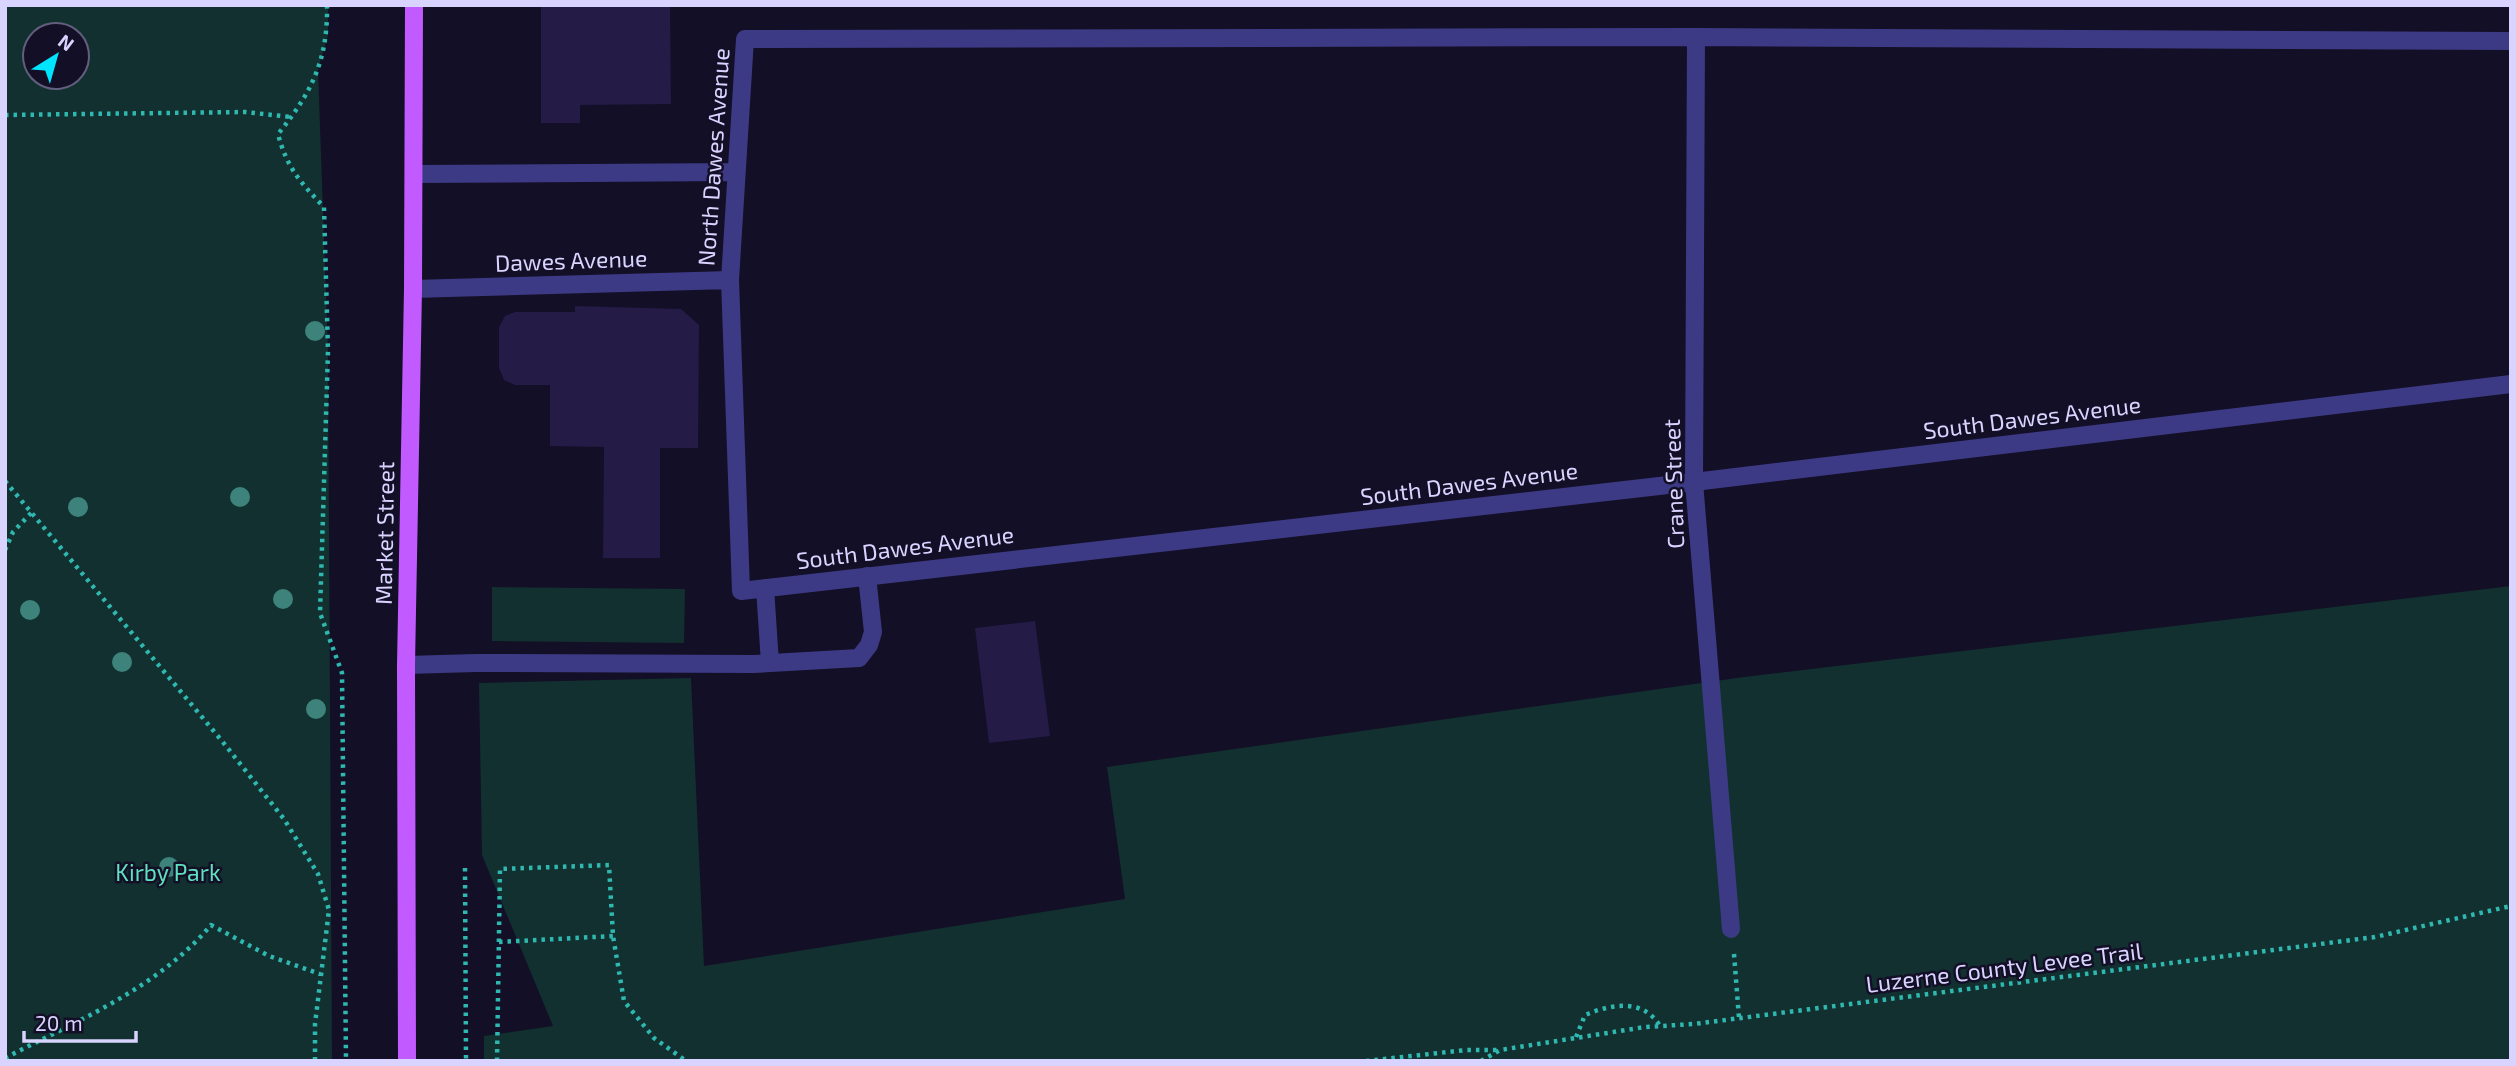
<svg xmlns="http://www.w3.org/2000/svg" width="2516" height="1066" font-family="'Exo 2',sans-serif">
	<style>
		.green { fill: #12302f; fill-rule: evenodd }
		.building { fill: #241b47 }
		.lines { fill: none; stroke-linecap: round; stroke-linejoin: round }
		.path { stroke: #2fb8b0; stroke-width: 4.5; stroke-dasharray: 3.5 5; stroke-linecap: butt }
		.minor { stroke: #3d3a85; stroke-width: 18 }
		.major { stroke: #c25bff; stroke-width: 18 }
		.tree { fill: #3d827b }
		.labels { text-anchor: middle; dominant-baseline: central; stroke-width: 5; stroke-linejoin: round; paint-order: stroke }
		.street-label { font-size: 23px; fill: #d9d4ff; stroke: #130f26 }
		.park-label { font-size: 23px; fill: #5fe0c0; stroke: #130f26 }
	</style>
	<rect width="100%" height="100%" fill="#130f26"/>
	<path class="green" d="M5 5H328V35L318 70 328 351 332 1061H5ZM77 35V77H35V35Z
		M2511 586V1061H484V1036L553 1026 482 855 479 683 691 678 704 966 1125 899 1107 767 1744 677Z
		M492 587 685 589 684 643 492 641Z"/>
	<path class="building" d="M541 5H670L671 104 580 105V123H541Z
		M575 306 681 309 699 325 698 448H660V558H603L604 447 550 446V385H515L504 380 499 368V327L505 316 515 312H575Z
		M1035 621 1050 736 989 743 975 628Z"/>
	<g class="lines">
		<path class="path" d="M327 5C328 60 312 92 278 134 287 168 300 182 324 207L328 351 320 613 342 673 346 1061
			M5 115 245 112 291 117
			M5 481 222 741 284 819 318 874 329 910 315 1024V1061
			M5 550 13 532 32 512
			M465 868 466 1061
			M499 942 613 936
			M1734 954 1739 1018
			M1576 1037 1585 1015C1611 1004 1643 998 1660 1026
			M5 1058C77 1021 158 988 211 925L269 956 320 974
			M497 1061 500 869 609 865 613 936 624 1001 654 1038 686 1061
			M1366 1061 1466 1050H1499
			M1481 1061 1500 1050 1645 1027 1694 1024 2375 937 2511 906"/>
		<path class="minor" d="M1696 37 1694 482 1731 929
			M2511 41 1696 37 745 39 730 280 741 591 1694 482 2511 384
			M414 174 736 172
			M413 289 730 280
			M765 588 770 663
			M406 665 476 663 754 664 859 658 869 645 873 632 867 576"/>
		<path class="major" d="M407 1061 406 665 413 289 414 5"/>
	</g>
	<g class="tree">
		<circle cx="315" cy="331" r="10"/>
		<circle cx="240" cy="497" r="10"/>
		<circle cx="78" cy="507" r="10"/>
		<circle cx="283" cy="599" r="10"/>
		<circle cx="30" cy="610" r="10"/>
		<circle cx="122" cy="662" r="10"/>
		<circle cx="316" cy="709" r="10"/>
		<circle cx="169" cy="867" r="10"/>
	</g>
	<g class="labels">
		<g class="street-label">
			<text transform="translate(713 157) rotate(-86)">North Dawes Avenue</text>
			<text transform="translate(571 260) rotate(-2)">Dawes Avenue</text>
			<text transform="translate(2032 417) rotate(-7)">South Dawes Avenue</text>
			<text transform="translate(1469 483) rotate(-7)">South Dawes Avenue</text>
			<text transform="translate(1673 484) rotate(-92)">Crane Street</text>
			<text transform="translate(384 533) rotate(-89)">Market Street</text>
			<text transform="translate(905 547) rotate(-7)">South Dawes Avenue</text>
			<text transform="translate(2004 967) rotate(-7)">Luzerne County Levee Trail</text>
		</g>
		<g class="park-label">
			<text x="168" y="872">Kirby Park</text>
		</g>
	</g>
	<rect width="2516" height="1066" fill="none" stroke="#d9d4ff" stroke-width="14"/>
	<g transform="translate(56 56) rotate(37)"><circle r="33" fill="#130f26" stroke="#625e7d" stroke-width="2"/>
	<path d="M0-5L12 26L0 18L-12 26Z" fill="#00e5ff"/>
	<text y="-10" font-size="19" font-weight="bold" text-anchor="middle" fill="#d9d4ff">N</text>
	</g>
	<path d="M24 1031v10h112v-10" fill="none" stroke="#d9d4ff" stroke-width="3.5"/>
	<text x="35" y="1031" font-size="21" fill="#d9d4ff" stroke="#130f26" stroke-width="5" paint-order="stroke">20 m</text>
</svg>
